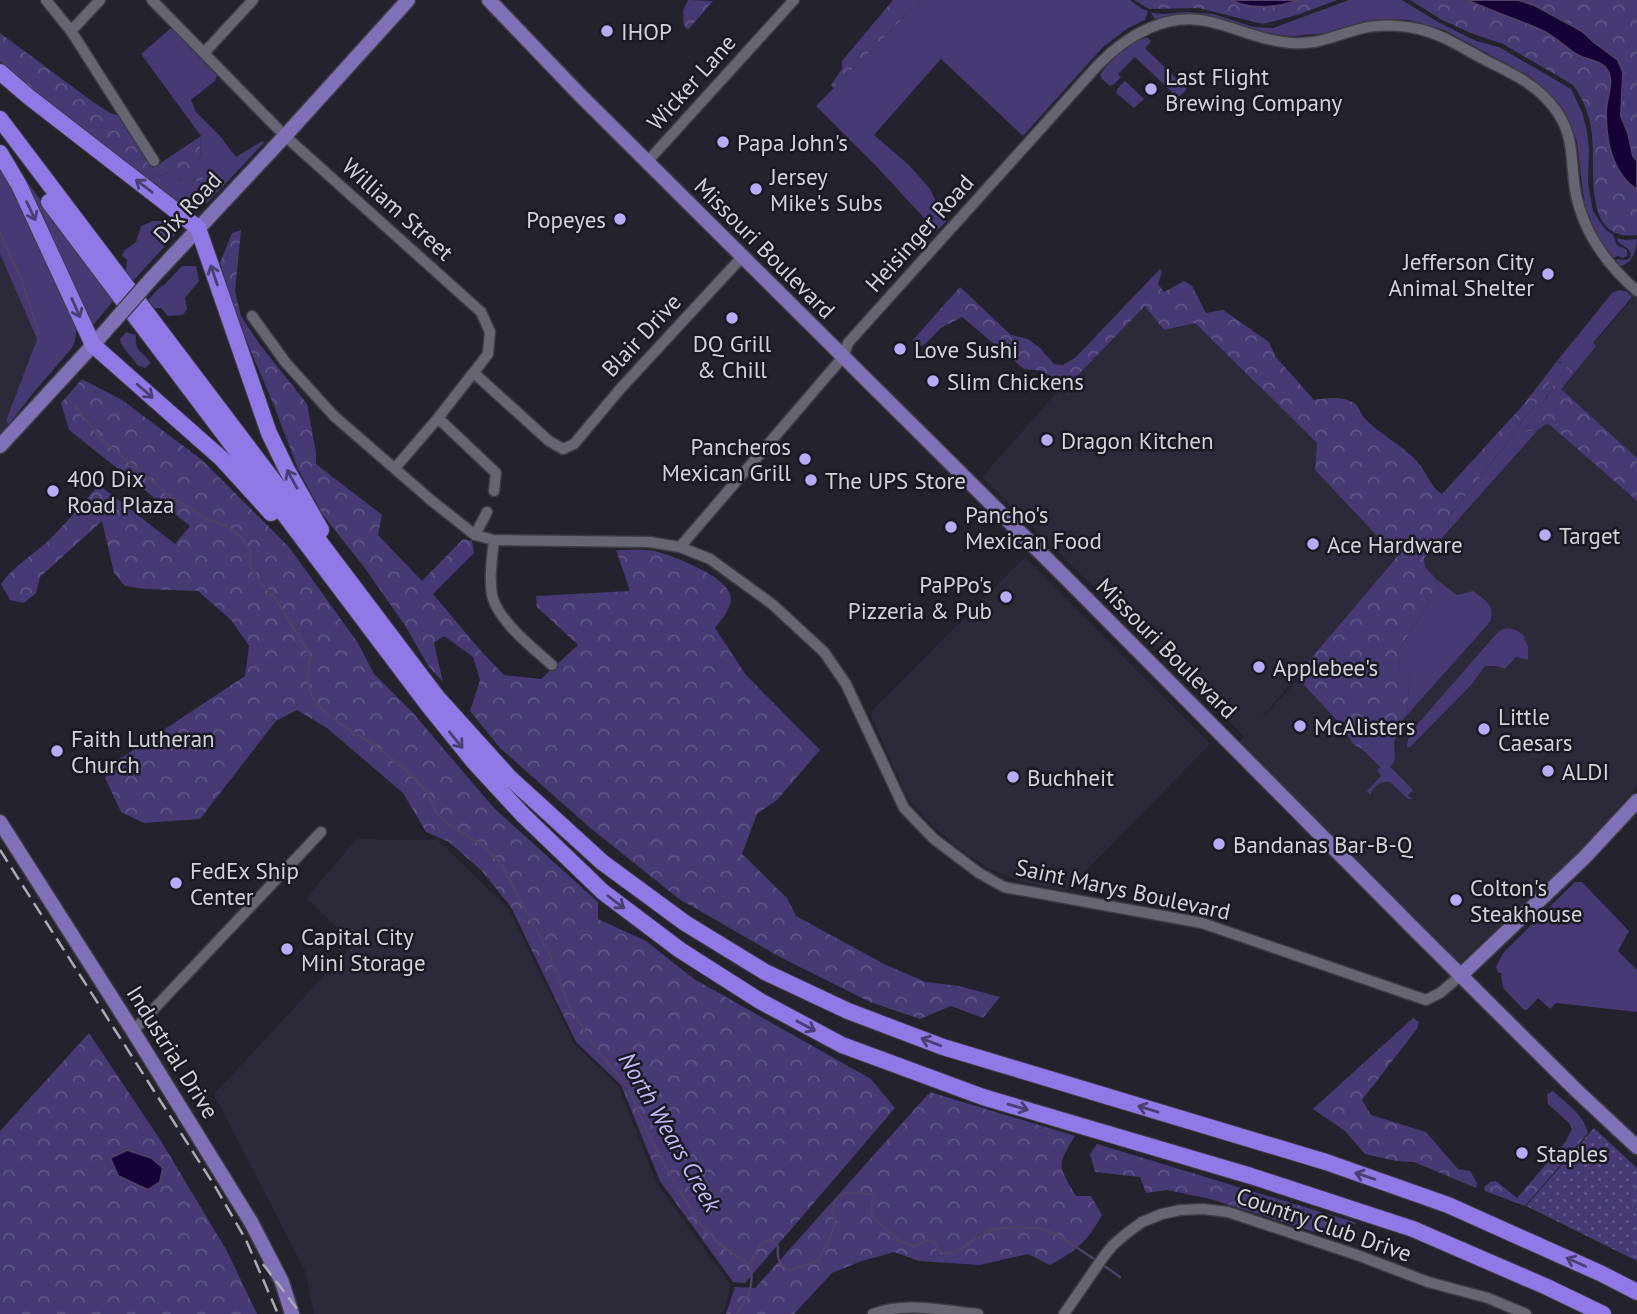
<svg xmlns="http://www.w3.org/2000/svg" width="1637" height="1314" font-family="'PT Sans',sans-serif">
	<style>
		.built { fill: #2c2939 }
		.grass { fill: #463974 }
		.forest { fill: url(#forest-crowns) }
		.park { fill: url(#park-dots) }
		.water { fill: #150237; stroke: #4e4068; stroke-width: 2 }
		.lines { fill: none; stroke-linecap: round; stroke-linejoin: round }
		.stream { stroke: #4e4068; stroke-width: 2.5 }
		.minor-casing { stroke: #3d3c44; stroke-width: 13 }
		.major-casing { stroke: #3d3c44; stroke-width: 17 }
		.highway-casing { stroke: #3d3c44; stroke-width: 18 }
		.minor { stroke: #676571; stroke-width: 10 }
		.major { stroke: #8070b7; stroke-width: 14 }
		.highway { stroke: #9078e6; stroke-width: 16 }
		.rail { stroke: #acabb3; stroke-width: 2.5; stroke-dasharray: 14 7; stroke-linecap: butt }
		.major-bridge-casing { stroke: #3d3c44; stroke-width: 17; stroke-linecap: butt }
		.major-bridge { stroke: #8070b7; stroke-width: 14 }
		.oneway { stroke: #493f71 }
		.poi-dot { fill: #b8abf7; stroke: #1a1923; stroke-width: 2.5 }
		.labels { text-anchor: middle; dominant-baseline: central; stroke-width: 5; stroke-linejoin: round; paint-order: stroke }
		.poi-label { font-size: 23px; fill: #d3d2d9; stroke: #1a1923; text-anchor: start }
		.street-label { font-size: 23px; fill: #d3d2d9; stroke: #1a1923 }
		.water-label { font-size: 24px; font-style: italic; fill: #c3b9f8; stroke: #1a1923 }
	</style>
	<defs>
		<pattern id="forest-crowns" width="20" height="18" patternUnits="userSpaceOnUse" patternTransform="scale(1.75)"><rect width="20" height="18" fill="#463974"/><path d="M2 6a3 3 0 1 1 6 0M12 15a3 3 0 1 1 6 0" fill="none" stroke="#605587"/></pattern>
		<pattern id="park-dots" width="8" height="8" patternUnits="userSpaceOnUse" patternTransform="scale(1.75)"><rect width="8" height="8" fill="#463974"/><path d="M2 2h.1M6 6h.1" fill="none" stroke="#605587" stroke-width="1.8" stroke-linecap="round"/></pattern>
	</defs>
	<rect width="100%" height="100%" fill="#24222c"/>
	<path class="built" d="M0 254 37 339 6 421 9 424 0 434Z
		M1635 295 1637 297V469L1552 394Z
		M1145 306 1195 323 1318 444 1315 470 1398 557 1258 722 1547 415 1637 494V787L1577 855 1458 965 1239 742 1244 736 982 477 1064 384 1074 379Z
		M1025 557 1210 744 1066 891 1022 882 987 868 954 845 929 822 908 799 870 713Z
		M357 839 438 840 509 909 574 1043 619 1087 657 1184 731 1285 724 1310 721 1314H314L306 1273 214 1094 354 944 306 898Z"/>
	<path class="grass" d="M921 0H1130L1142 9 1148 11 1145 20 1128 28 1103 47 1023 136 941 59 874 135 909 165 930 189 946 222 936 231 877 167 816 106Z
		M1349 0H1402L1438 22 1476 41 1499 47 1571 89 1582 112 1587 131 1589 149 1588 184 1593 211 1604 228 1613 235 1617 245 1627 250V256L1623 258 1618 256 1612 258 1597 235 1586 209 1583 192 1577 142 1570 123 1561 106 1549 93 1529 76 1444 30 1409 20 1389 19 1362 22 1325 33 1294 36 1266 34 1208 16 1183 14 1155 19 1151 13 1163 14 1186 12 1213 14 1254 27 1273 28Z
		M171 28 217 75 215 81 191 100 196 112 220 136 236 157 262 141 264 143 207 203 196 208H183L171 196 148 179 169 173 182 180 200 157 201 136 141 54Z
		M1144 38H1148L1151 41 1145 48 1187 89 1178 98 1135 57 1118 74 1121 77 1114 84 1110 86 1102 79 1100 75C1111 59 1126 44 1144 38Z
		M0 44 3 46 26 85 0 61Z
		M1125 81 1144 99 1134 108 1116 93 1118 88Z
		M17 168 114 300 94 324 90 323Z
		M0 169 31 224 76 327C76 335 76 341 72 348L34 392 9 424 6 421 37 339 0 254Z
		M153 221H164L179 227 177 233 133 281 126 271 127 260 122 255 125 250 136 242 141 226Z
		M1617 238 1626 240 1637 239C1637 250 1633 261 1622 266L1617 265 1615 262 1617 259 1626 260 1630 258 1631 253 1627 248 1618 242Z
		M182 266H196L199 281 185 298 187 309 183 315 168 316 161 308H154L148 300 161 286 164 285Z
		M1619 290 1626 291 1632 297 1593 343 1596 346 1575 372 1569 368 1546 397 1541 409 1526 429 1528 432 1539 429 1448 531 1449 517 1515 432 1523 419 1532 410 1561 362 1557 361 1612 293Z
		M126 332 136 335C134 352 143 351 151 363L145 368 137 365C132 355 122 350 120 339Z
		M1436 579 1457 595 1473 591C1485 600 1496 605 1490 622L1407 715 1410 675 1400 672 1397 652 1439 587Z
		M1508 628 1518 631 1525 637 1524 639 1528 646V660L1516 657 1505 669 1496 666H1485L1472 684 1410 747H1407C1407 735 1415 727 1422 719L1497 633 1503 629Z
		M1402 721 1394 742 1395 760 1390 767 1413 790 1408 795 1412 799H1408L1390 782C1381 780 1373 787 1370 795L1367 791 1381 776 1377 771 1380 767 1362 749 1383 745 1391 733Z
		M1575 882H1582L1629 931 1618 951 1637 970V1012L1556 1003 1550 1009 1538 998 1527 1010H1524L1503 988 1501 973H1498L1496 967 1503 953Z"/>
	<path class="forest" d="M688 0 713 1 688 30 684 26 683 11Z
		M893 0H921L834 88 831 85 842 69V61Z
		M1134 0H1231L1234 2 1288 4 1300 0H1337L1297 15 1263 24 1199 8 1149 9Z
		M1410 0H1467L1490 11 1504 14 1542 31 1558 40 1572 52 1586 59 1598 61 1607 69 1610 77 1611 89 1606 112 1611 151 1618 171 1630 185 1637 190V235C1582 243 1596 168 1592 136 1591 118 1583 98 1573 85L1503 44 1471 33 1442 20Z
		M1518 0H1637V161L1633 156 1628 133 1621 116V95L1595 43 1582 31 1534 5Z
		M0 33 93 102 110 113 118 115 153 168 201 136 200 157 194 165 208 167 211 175C193 186 187 183 169 173L148 179 26 85 0 44Z
		M241 230 235 291 241 316 258 342 307 404 316 452V464L382 515 378 535 422 581 463 539 472 541 474 553 433 594 480 650 504 675 541 679 578 645 537 607 536 596 630 591 616 550C629 550 643 549 655 551 673 556 724 575 730 594 734 607 722 618 715 628L746 675 820 750 777 800 757 814 742 854 787 898 796 916 886 965 926 982 959 986 1000 997 983 1018 951 1006 920 1019 870 1002 780 957 679 899 588 826 500 748 470 711 480 680 473 657 444 636 434 643 443 682 429 667 404 624 364 567 323 515 298 469 274 406 237 318 220 263 232 233Z
		M1160 269 1162 272 1158 284 1164 292 1184 281 1192 286 1206 313 1223 310 1269 342 1276 357 1314 400C1326 398 1341 396 1352 402 1359 405 1360 413 1365 419 1380 434 1401 445 1416 460 1427 472 1429 485 1442 494L1524 404 1557 361 1562 364 1532 410 1523 419 1515 432 1449 517 1448 531 1424 558 1425 567 1436 579 1439 587 1397 652 1400 672 1410 675 1407 715 1391 733 1383 746 1362 749 1353 744 1342 726 1296 676 1397 557 1315 470 1317 443 1195 323 1164 330 1145 306 1074 379 1062 387 1043 371 1024 369 962 317 941 328 924 345 916 347 913 340 960 287 1011 335 1028 339 1040 348 1054 364 1063 365 1076 357Z
		M1567 367 1575 372 1561 389 1637 458V501L1550 425 1546 424 1539 429 1526 432V429C1541 409 1551 387 1567 367Z
		M82 379 122 400 202 460 289 547 358 643 374 674 413 713 494 808 598 902V919L646 941 694 979 871 1079 895 1108 745 1283 733 1282 660 1181 621 1085 576 1042 511 907 482 871 449 842 426 832 403 793 327 728 297 710 276 721 200 819 144 823 121 812 105 778 118 760 245 676 249 646 231 620 198 591 145 589 125 586 114 573 102 521 40 577 36 593 24 603 10 600 1 584C13 566 35 554 50 539 67 522 83 503 99 485L175 544 190 526 69 430 61 403Z
		M1413 1018 1419 1022 1417 1029 1362 1100 1371 1115 1426 1132 1458 1169 1470 1171 1477 1183 1476 1188 1414 1162 1396 1161 1365 1154 1345 1131 1313 1109Z
		M89 1033 161 1141 227 1251 257 1314H0V1131Z
		M1553 1091C1566 1103 1584 1115 1588 1133L1525 1206 1485 1191 1484 1187 1490 1182 1496 1181 1517 1198 1566 1141 1572 1129 1570 1124 1548 1104 1547 1094Z
		M930 1092 1075 1136C1056 1167 1058 1165 1076 1196H1091L1102 1215C1087 1242 1077 1250 1050 1265L1028 1254 980 1265 919 1261 894 1252 859 1262 832 1273 794 1314H726L735 1287 755 1288Z
		M1097 1144 1357 1223 1324 1235 1210 1199 1167 1190 1146 1193 1140 1177 1095 1172 1090 1154Z"/>
	<path class="park" d="M1594 1128 1637 1168V1261L1526 1206Z"/>
	<path class="water" d="M1231 0H1300C1280 7 1251 11 1231 0Z
		M1467 0H1518L1534 5 1582 31 1595 43 1618 60 1623 72 1621 116 1628 133 1633 156 1637 161V190C1612 173 1606 142 1606 114 1605 98 1617 81 1605 67 1598 60 1586 60 1576 54 1564 47 1555 36 1541 30 1516 19 1491 11 1467 0Z
		M127 1150 152 1158 163 1168 160 1182 148 1190 118 1176 110 1158Z"/>
	<g class="lines">
		<path class="stream" d="M0 233 22 281 39 334
			M75 406 101 439 172 498 205 518 228 527 242 538 250 550 251 567 261 583 275 598 310 655 308 681 311 694 318 706 330 717 378 748 406 770 428 793 436 812 445 822 482 845 500 862 549 953 569 1006 597 1050 628 1087 650 1138 679 1190 701 1225 718 1243 750 1265C755 1287 748 1296 737 1314
			M750 1265C755 1256 754 1252 761 1243L771 1240 778 1247C777 1258 778 1264 789 1270L818 1261C823 1250 830 1241 833 1230 840 1211 822 1206 847 1192 856 1195 864 1192 873 1195L871 1215 899 1241 914 1246 928 1240 935 1242 937 1249 943 1253 957 1252 975 1239 991 1230 1012 1227 1037 1228 1055 1233 1097 1261
			M1103 1265 1120 1277"/>
		<defs>
			<path id="minor" d="M46 0 71 31 154 161
				M152 0 285 136 481 312 490 332 488 354 438 418 395 468
				M71 31 100 0
				M204 53 253 0
				M647 162 794 0
				M252 316 286 363 334 416 432 501 475 535 494 540 649 542 680 547 710 559 772 604 824 652 846 684 904 808 934 839 979 873 1004 887 1202 923 1426 1000 1440 993 1460 976
				M474 373 549 441 563 449 574 444 621 388 742 257
				M438 418 496 473 494 491
				M475 535 487 512
				M494 540C492 558 489 577 492 595 498 621 533 648 552 665
				M680 547 843 357 848 343 1098 65C1127 35 1168 11 1211 22 1236 28 1258 39 1283 42 1314 47 1332 36 1360 29 1379 24 1399 25 1418 29 1442 34 1464 49 1485 60 1509 72 1534 83 1551 104 1575 132 1570 156 1575 189 1582 231 1606 264 1637 291
				M133 1031 321 832
				M873 1314C906 1301 944 1311 978 1314
				M1064 1314 1104 1256 1113 1245 1127 1233 1142 1222 1162 1214 1180 1210 1203 1209 1228 1212 1357 1255 1428 1282 1488 1298 1526 1314"/>
			<path id="major" d="M489 0 580 95 1066 578 1417 932 1577 1091 1637 1147
				M152 278 285 136 408 0
				M0 446 93 345 115 320
				M0 822 133 1031 251 1222 282 1282 292 1314
				M1460 976 1585 857 1637 801"/>
			<path id="highway" d="M0 72 29 97 198 228 269 433 287 470 321 530
				M0 119 437 697 510 778 602 862 685 923 765 972 848 1011 943 1047 1326 1162 1448 1205 1600 1273 1637 1292
				M0 153 19 185 93 345 222 459 271 513
				M49 202 428 705 474 762 523 815 603 892 680 950 760 1001 842 1045 983 1097 1251 1176 1413 1229 1547 1287 1603 1314"/>
		</defs>
		<use href="#minor" class="minor-casing"/>
		<use href="#major" class="major-casing"/>
		<use href="#highway" class="highway-casing"/>
		<use href="#minor" class="minor"/>
		<use href="#major" class="major"/>
		<use href="#highway" class="highway"/>
		<path class="rail" d="M0 850 216 1188 246 1240 278 1314
			M263 1264 301 1314"/>
		<defs>
			<path id="major-bridge" d="M115 320 152 278"/>
		</defs>
		<use href="#major-bridge" class="major-bridge-casing"/>
		<use href="#major-bridge" class="major-bridge"/>
	</g>
	<defs><path id="oneway-shaft" d="M-6 0H5M1.5-3L5.5 0L1.5 3" fill="none" stroke-width="1.6" stroke-linecap="round" stroke-linejoin="round" transform="scale(1.75)"/></defs>
	<g class="oneway">
		<use href="#oneway-shaft" transform="translate(144 186) rotate(-142)"/>
		<use href="#oneway-shaft" transform="translate(31 211) rotate(65)"/>
		<use href="#oneway-shaft" transform="translate(214 275) rotate(-109)"/>
		<use href="#oneway-shaft" transform="translate(76 308) rotate(66)"/>
		<use href="#oneway-shaft" transform="translate(145 391) rotate(41)"/>
		<use href="#oneway-shaft" transform="translate(292 479) rotate(-119)"/>
		<use href="#oneway-shaft" transform="translate(456 740) rotate(51)"/>
		<use href="#oneway-shaft" transform="translate(616 902) rotate(37)"/>
		<use href="#oneway-shaft" transform="translate(806 1026) rotate(28)"/>
		<use href="#oneway-shaft" transform="translate(931 1042) rotate(-159)"/>
		<use href="#oneway-shaft" transform="translate(1018 1107) rotate(16)"/>
		<use href="#oneway-shaft" transform="translate(1148 1109) rotate(-163)"/>
		<use href="#oneway-shaft" transform="translate(1365 1176) rotate(-161)"/>
		<use href="#oneway-shaft" transform="translate(1576 1262) rotate(-156)"/>
	</g>
	<g class="poi-dot">
		<circle cx="607" cy="31" r="7"/>
		<circle cx="1151" cy="89" r="7"/>
		<circle cx="723" cy="142" r="7"/>
		<circle cx="756" cy="189" r="7"/>
		<circle cx="620" cy="219" r="7"/>
		<circle cx="1548" cy="274" r="7"/>
		<circle cx="732" cy="318" r="7"/>
		<circle cx="900" cy="349" r="7"/>
		<circle cx="933" cy="381" r="7"/>
		<circle cx="1047" cy="440" r="7"/>
		<circle cx="805" cy="459" r="7"/>
		<circle cx="811" cy="480" r="7"/>
		<circle cx="53" cy="491" r="7"/>
		<circle cx="951" cy="527" r="7"/>
		<circle cx="1545" cy="535" r="7"/>
		<circle cx="1313" cy="544" r="7"/>
		<circle cx="1006" cy="597" r="7"/>
		<circle cx="1259" cy="667" r="7"/>
		<circle cx="1300" cy="726" r="7"/>
		<circle cx="1484" cy="729" r="7"/>
		<circle cx="57" cy="751" r="7"/>
		<circle cx="1548" cy="771" r="7"/>
		<circle cx="1013" cy="777" r="7"/>
		<circle cx="1219" cy="844" r="7"/>
		<circle cx="176" cy="883" r="7"/>
		<circle cx="1456" cy="900" r="7"/>
		<circle cx="287" cy="949" r="7"/>
		<circle cx="1522" cy="1153" r="7"/>
	</g>
	<g class="labels">
		<g class="poi-label">
			<text x="621" y="31">IHOP</text>
			<text x="1165" y="76">Last Flight<tspan x="1165" dy="26">Brewing Company</tspan></text>
			<text x="737" y="142">Papa John's</text>
			<text x="770" y="176">Jersey<tspan x="770" dy="26">Mike's Subs</tspan></text>
			<text x="606" y="219" text-anchor="end">Popeyes</text>
			<text x="1534" y="261" text-anchor="end">Jefferson City<tspan x="1534" dy="26">Animal Shelter</tspan></text>
			<text x="732" y="343" text-anchor="middle">DQ Grill<tspan x="732" dy="26">&amp; Chill</tspan></text>
			<text x="914" y="349">Love Sushi</text>
			<text x="947" y="381">Slim Chickens</text>
			<text x="1061" y="440">Dragon Kitchen</text>
			<text x="791" y="446" text-anchor="end">Pancheros<tspan x="791" dy="26">Mexican Grill</tspan></text>
			<text x="67" y="478">400 Dix<tspan x="67" dy="26">Road Plaza</tspan></text>
			<text x="825" y="480">The UPS Store</text>
			<text x="965" y="514">Pancho's<tspan x="965" dy="26">Mexican Food</tspan></text>
			<text x="1559" y="535">Target</text>
			<text x="1327" y="544">Ace Hardware</text>
			<text x="992" y="584" text-anchor="end">PaPPo's<tspan x="992" dy="26">Pizzeria &amp; Pub</tspan></text>
			<text x="1273" y="667">Applebee's</text>
			<text x="1498" y="716">Little<tspan x="1498" dy="26">Caesars</tspan></text>
			<text x="1314" y="726">McAlisters</text>
			<text x="71" y="738">Faith Lutheran<tspan x="71" dy="26">Church</tspan></text>
			<text x="1562" y="771">ALDI</text>
			<text x="1027" y="777">Buchheit</text>
			<text x="1233" y="844">Bandanas Bar-B-Q</text>
			<text x="190" y="870">FedEx Ship<tspan x="190" dy="26">Center</tspan></text>
			<text x="1470" y="887">Colton's<tspan x="1470" dy="26">Steakhouse</tspan></text>
			<text x="301" y="936">Capital City<tspan x="301" dy="26">Mini Storage</tspan></text>
			<text x="1536" y="1153">Staples</text>
		</g>
		<g class="street-label">
			<text transform="translate(691 82) rotate(-48)">Wicker Lane</text>
			<text transform="translate(187 207) rotate(-47)">Dix Road</text>
			<text transform="translate(398 209) rotate(42)">William Street</text>
			<text transform="translate(919 233) rotate(-48)">Heisinger Road</text>
			<text transform="translate(765 248) rotate(45)">Missouri Boulevard</text>
			<text transform="translate(641 335) rotate(-47)">Blair Drive</text>
			<text transform="translate(1167 648) rotate(45)">Missouri Boulevard</text>
			<text transform="translate(1123 889) rotate(12)">Saint Marys Boulevard</text>
			<text transform="translate(173 1052) rotate(58)">Industrial Drive</text>
			<text transform="translate(1324 1224) rotate(19)">Country Club Drive</text>
		</g>
		<g class="water-label">
			<text transform="translate(670 1132) rotate(60)">North Wears Creek</text>
		</g>
	</g>
</svg>
